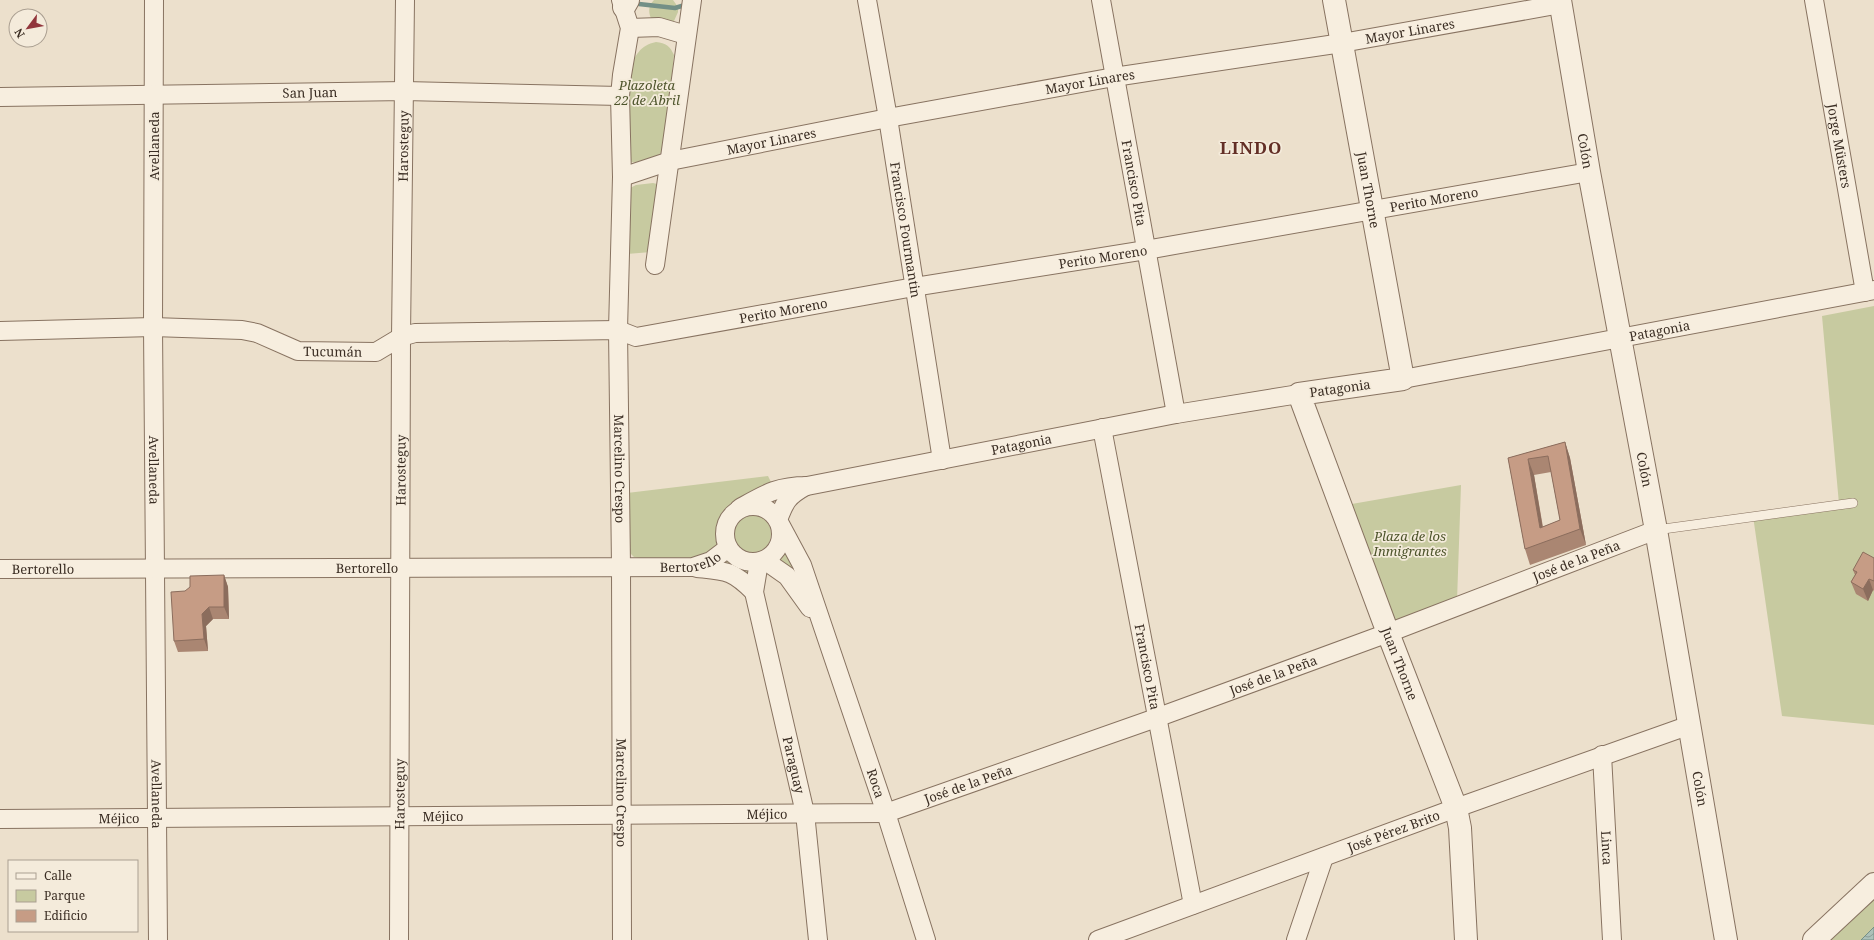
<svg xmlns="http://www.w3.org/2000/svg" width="1874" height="940" font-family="'Noto Serif',serif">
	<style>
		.green { fill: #c7caa0 }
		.water { fill: url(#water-waves); stroke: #738f86 }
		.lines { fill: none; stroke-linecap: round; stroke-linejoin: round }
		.stream { stroke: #738f86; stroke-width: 4.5 }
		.service-casing { stroke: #887361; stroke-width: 10 }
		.minor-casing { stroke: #887361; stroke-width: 20 }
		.tertiary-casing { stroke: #887361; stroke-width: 24 }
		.service { stroke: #f7eedf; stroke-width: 9 }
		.minor { stroke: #f7eedf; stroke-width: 18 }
		.tertiary { stroke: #f7eedf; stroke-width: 22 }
		.wall { fill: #aa8672; fill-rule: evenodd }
		.shaded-wall { fill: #8b6d5d }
		.building { fill: #c69c85; stroke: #8b6d5d; fill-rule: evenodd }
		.labels { text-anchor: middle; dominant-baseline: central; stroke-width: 3.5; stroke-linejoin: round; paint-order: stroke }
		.street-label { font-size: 13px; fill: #3a2d23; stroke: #f4ebdb }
		.park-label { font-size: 13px; font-style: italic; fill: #4d542b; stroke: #f4ebdb }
		.district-label { font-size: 17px; font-weight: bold; letter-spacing: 1px; fill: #632f26; stroke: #f4ebdb }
	</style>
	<defs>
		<pattern id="water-waves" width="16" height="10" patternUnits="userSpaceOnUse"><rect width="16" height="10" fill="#acc1b9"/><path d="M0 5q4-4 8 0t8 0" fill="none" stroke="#8d9d96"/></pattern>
	</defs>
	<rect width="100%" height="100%" fill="#ece0cc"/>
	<path class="green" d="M654 0H673L678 7V12L674 21 670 24 652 20C648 13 648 6 654 0Z
		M656 42C666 43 670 46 674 55L664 149C657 159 641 166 629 161V70C635 56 640 45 656 42Z
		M653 183 657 184 659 188 651 252 627 254 630 188 636 185Z
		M1874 306V725L1782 716 1753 516 1839 504 1822 316Z
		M768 476 772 484C749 498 715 510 721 542L709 553 697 558H639L634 557 629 552 627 493Z
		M1461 485 1457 601 1395 622 1346 505Z
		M731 534a20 20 0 1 1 40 0a20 20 0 1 1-40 0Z
		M784 537 808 595 775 557 781 550Z
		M728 555 742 564 753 568 750 582 725 566Z
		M1874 896V927L1861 940H1826Z"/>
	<path class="water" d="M1874 927V940H1861Z"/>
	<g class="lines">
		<path class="stream" d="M639 4 675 8 685 5"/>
		<defs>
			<path id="service" d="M1656 530 1853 503"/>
			<g id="minor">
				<path id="s1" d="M154 0 153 327 158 940"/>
				<path id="s2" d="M621 0 630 28 622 75 620 96 622 177 618 330 621 566 622 940"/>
				<path id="s3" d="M867 0 888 118 942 460"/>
				<path id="s4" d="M1101 0 1176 414"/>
				<path id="s5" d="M1814 0 1865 292"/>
				<path d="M630 28 659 27 686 35"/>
				<path id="s6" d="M0 97 405 91 620 96"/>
				<path id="s7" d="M622 177 670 161 888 118 1114 77 1342 43 1561 4"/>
				<path d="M655 265 692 0"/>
				<path id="s8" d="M0 331 153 327 242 330 257 333 298 351 376 352 401 337 415 333 618 330 636 337 914 287 1146 250 1589 172"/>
				<path id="s9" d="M1403 379 1874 290"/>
				<path id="s10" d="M1102 428 1193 905"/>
				<circle cx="753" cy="534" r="28"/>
				<path id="s11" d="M740 508C765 494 777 486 807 486L1176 414 1299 394"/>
				<path d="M778 520C785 501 788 496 806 486"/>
				<path id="s12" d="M780 524 802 565 886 813 926 940"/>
				<path d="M764 560 787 576 810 608"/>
				<path id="s13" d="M759 562 754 592 805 813 818 940"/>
				<path d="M697 568C726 571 732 570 754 592"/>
				<path id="s14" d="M0 569 693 567 711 561 728 548"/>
				<path id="s15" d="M1602 755 1612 940"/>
				<path id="s16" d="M0 819 886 813 1156 718 1388 633 1656 530"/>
				<path id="s17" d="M399 940 401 337 405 0"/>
				<path id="s18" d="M1098 940 1456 808 1690 725"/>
				<path d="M1296 940 1324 857"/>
			</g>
			<g id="tertiary">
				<path id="s19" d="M1334 0 1403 379 1299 394 1388 633 1456 808 1460 828 1466 940"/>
				<path id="s20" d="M1560 0 1589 172 1656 530 1726 940"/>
				<path d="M624 7 628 0"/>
				<path d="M1814 940 1874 884"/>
			</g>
		</defs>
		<use href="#service" class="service-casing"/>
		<use href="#minor" class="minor-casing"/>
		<use href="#tertiary" class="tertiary-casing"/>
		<use href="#service" class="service"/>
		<use href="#minor" class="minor"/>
		<use href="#tertiary" class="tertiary"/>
	</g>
	<path class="wall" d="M1565 442 1570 458 1586 545 1530 565 1525 549 1508 458ZM1551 472 1560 520 1543 527 1534 475Z
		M1874 558V591L1873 590 1868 601 1856 594 1851 582 1855 575 1853 570Z
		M224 575 228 587 229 619H213L206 626 208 651 178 652 174 641Z"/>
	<path class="shaded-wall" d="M1565 442 1570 458 1586 545 1580 529Z
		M1528 459 1534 475 1545 542 1540 528Z
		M224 575 228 587 229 619 224 607Z
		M1869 579 1873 590 1868 601 1863 589Z
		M209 607 213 619 206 626 208 651 204 639 202 614Z"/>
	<path class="building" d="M1565 442 1580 529 1525 549 1508 458ZM1548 456 1560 520 1540 528 1528 459Z
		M1863 552 1874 558V581L1869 579 1863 589 1851 582 1857 572 1853 570Z
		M224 575V607H209L202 614 204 639 174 641 171 592 185 591 190 587V576Z"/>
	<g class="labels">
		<g class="street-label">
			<text stroke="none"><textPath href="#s7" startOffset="802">Mayor Linares</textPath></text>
			<text stroke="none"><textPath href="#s7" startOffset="478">Mayor Linares</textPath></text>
			<text stroke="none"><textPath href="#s6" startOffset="310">San Juan</textPath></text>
			<text stroke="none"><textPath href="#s7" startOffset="154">Mayor Linares</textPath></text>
			<text transform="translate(154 146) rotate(-90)">Avellaneda</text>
			<text stroke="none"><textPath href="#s17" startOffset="794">Harosteguy</textPath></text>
			<text stroke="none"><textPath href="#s5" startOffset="148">Jorge Müsters</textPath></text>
			<text stroke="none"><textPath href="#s20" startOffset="153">Colón</textPath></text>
			<text stroke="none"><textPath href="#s4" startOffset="186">Francisco Pita</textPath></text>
			<text stroke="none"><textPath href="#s19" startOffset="193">Juan Thorne</textPath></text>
			<text stroke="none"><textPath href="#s8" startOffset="1456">Perito Moreno</textPath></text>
			<text stroke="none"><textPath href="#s3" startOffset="233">Francisco Fourmantin</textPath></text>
			<text stroke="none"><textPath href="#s8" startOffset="1120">Perito Moreno</textPath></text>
			<text stroke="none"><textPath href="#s8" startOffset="796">Perito Moreno</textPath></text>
			<text stroke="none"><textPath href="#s9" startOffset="261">Patagonia</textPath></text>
			<text stroke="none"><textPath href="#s8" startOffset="337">Tucumán</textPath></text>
			<text transform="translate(1340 388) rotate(-8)">Patagonia</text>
			<text stroke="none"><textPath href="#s11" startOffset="290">Patagonia</textPath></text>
			<text stroke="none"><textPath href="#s2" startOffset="471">Marcelino Crespo</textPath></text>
			<text stroke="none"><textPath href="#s1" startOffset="470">Avellaneda</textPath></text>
			<text stroke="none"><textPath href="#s17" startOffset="470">Harosteguy</textPath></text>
			<text stroke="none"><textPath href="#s20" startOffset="477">Colón</textPath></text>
			<text stroke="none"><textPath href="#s14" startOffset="691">Bertorello</textPath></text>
			<text stroke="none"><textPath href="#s16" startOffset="1621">José de la Peña</textPath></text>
			<text stroke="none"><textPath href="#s14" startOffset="367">Bertorello</textPath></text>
			<text stroke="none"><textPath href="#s14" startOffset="43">Bertorello</textPath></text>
			<text stroke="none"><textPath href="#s19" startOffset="778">Juan Thorne</textPath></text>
			<text stroke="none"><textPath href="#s10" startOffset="243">Francisco Pita</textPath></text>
			<text stroke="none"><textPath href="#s16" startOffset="1297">José de la Peña</textPath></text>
			<text stroke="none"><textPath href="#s13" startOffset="208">Paraguay</textPath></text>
			<text stroke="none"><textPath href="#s12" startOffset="277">Roca</textPath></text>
			<text stroke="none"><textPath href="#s16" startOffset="973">José de la Peña</textPath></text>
			<text stroke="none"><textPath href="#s20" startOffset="801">Colón</textPath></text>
			<text stroke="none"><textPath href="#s2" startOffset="795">Marcelino Crespo</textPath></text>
			<text stroke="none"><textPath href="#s1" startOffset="794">Avellaneda</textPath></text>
			<text stroke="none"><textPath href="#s17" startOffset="146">Harosteguy</textPath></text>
			<text stroke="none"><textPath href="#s16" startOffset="767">Méjico</textPath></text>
			<text stroke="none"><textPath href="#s16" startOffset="443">Méjico</textPath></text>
			<text stroke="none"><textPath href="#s16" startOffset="119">Méjico</textPath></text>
			<text stroke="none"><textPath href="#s18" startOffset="315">José Pérez Brito</textPath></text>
			<text stroke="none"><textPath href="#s15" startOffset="93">Linca</textPath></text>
		</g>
		<g class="park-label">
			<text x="647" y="85">Plazoleta<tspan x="647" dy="15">22 de Abril</tspan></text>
			<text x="1410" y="536">Plaza de los<tspan x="1410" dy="15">Inmigrantes</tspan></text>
		</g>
		<g class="district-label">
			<text x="1251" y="147">LINDO</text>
		</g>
	</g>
	<rect x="8" y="860" width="130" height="72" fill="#f4ebdb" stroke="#aa9f91"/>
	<rect x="16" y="873" width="20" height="6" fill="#f7eedf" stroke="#aa9f91"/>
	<text x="44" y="880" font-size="12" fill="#3a2d23">Calle</text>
	<rect x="16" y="890" width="20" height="12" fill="#c7caa0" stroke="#aa9f91"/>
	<text x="44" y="900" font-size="12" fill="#3a2d23">Parque</text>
	<rect x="16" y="910" width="20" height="12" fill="#c69c85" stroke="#aa9f91"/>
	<text x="44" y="920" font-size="12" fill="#3a2d23">Edificio</text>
	<g transform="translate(28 28) rotate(238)"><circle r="19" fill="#f4ebdb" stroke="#aa9f91"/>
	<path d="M0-3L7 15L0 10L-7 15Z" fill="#92363c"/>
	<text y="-6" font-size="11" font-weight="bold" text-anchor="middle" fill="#3a2d23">N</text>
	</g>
</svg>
